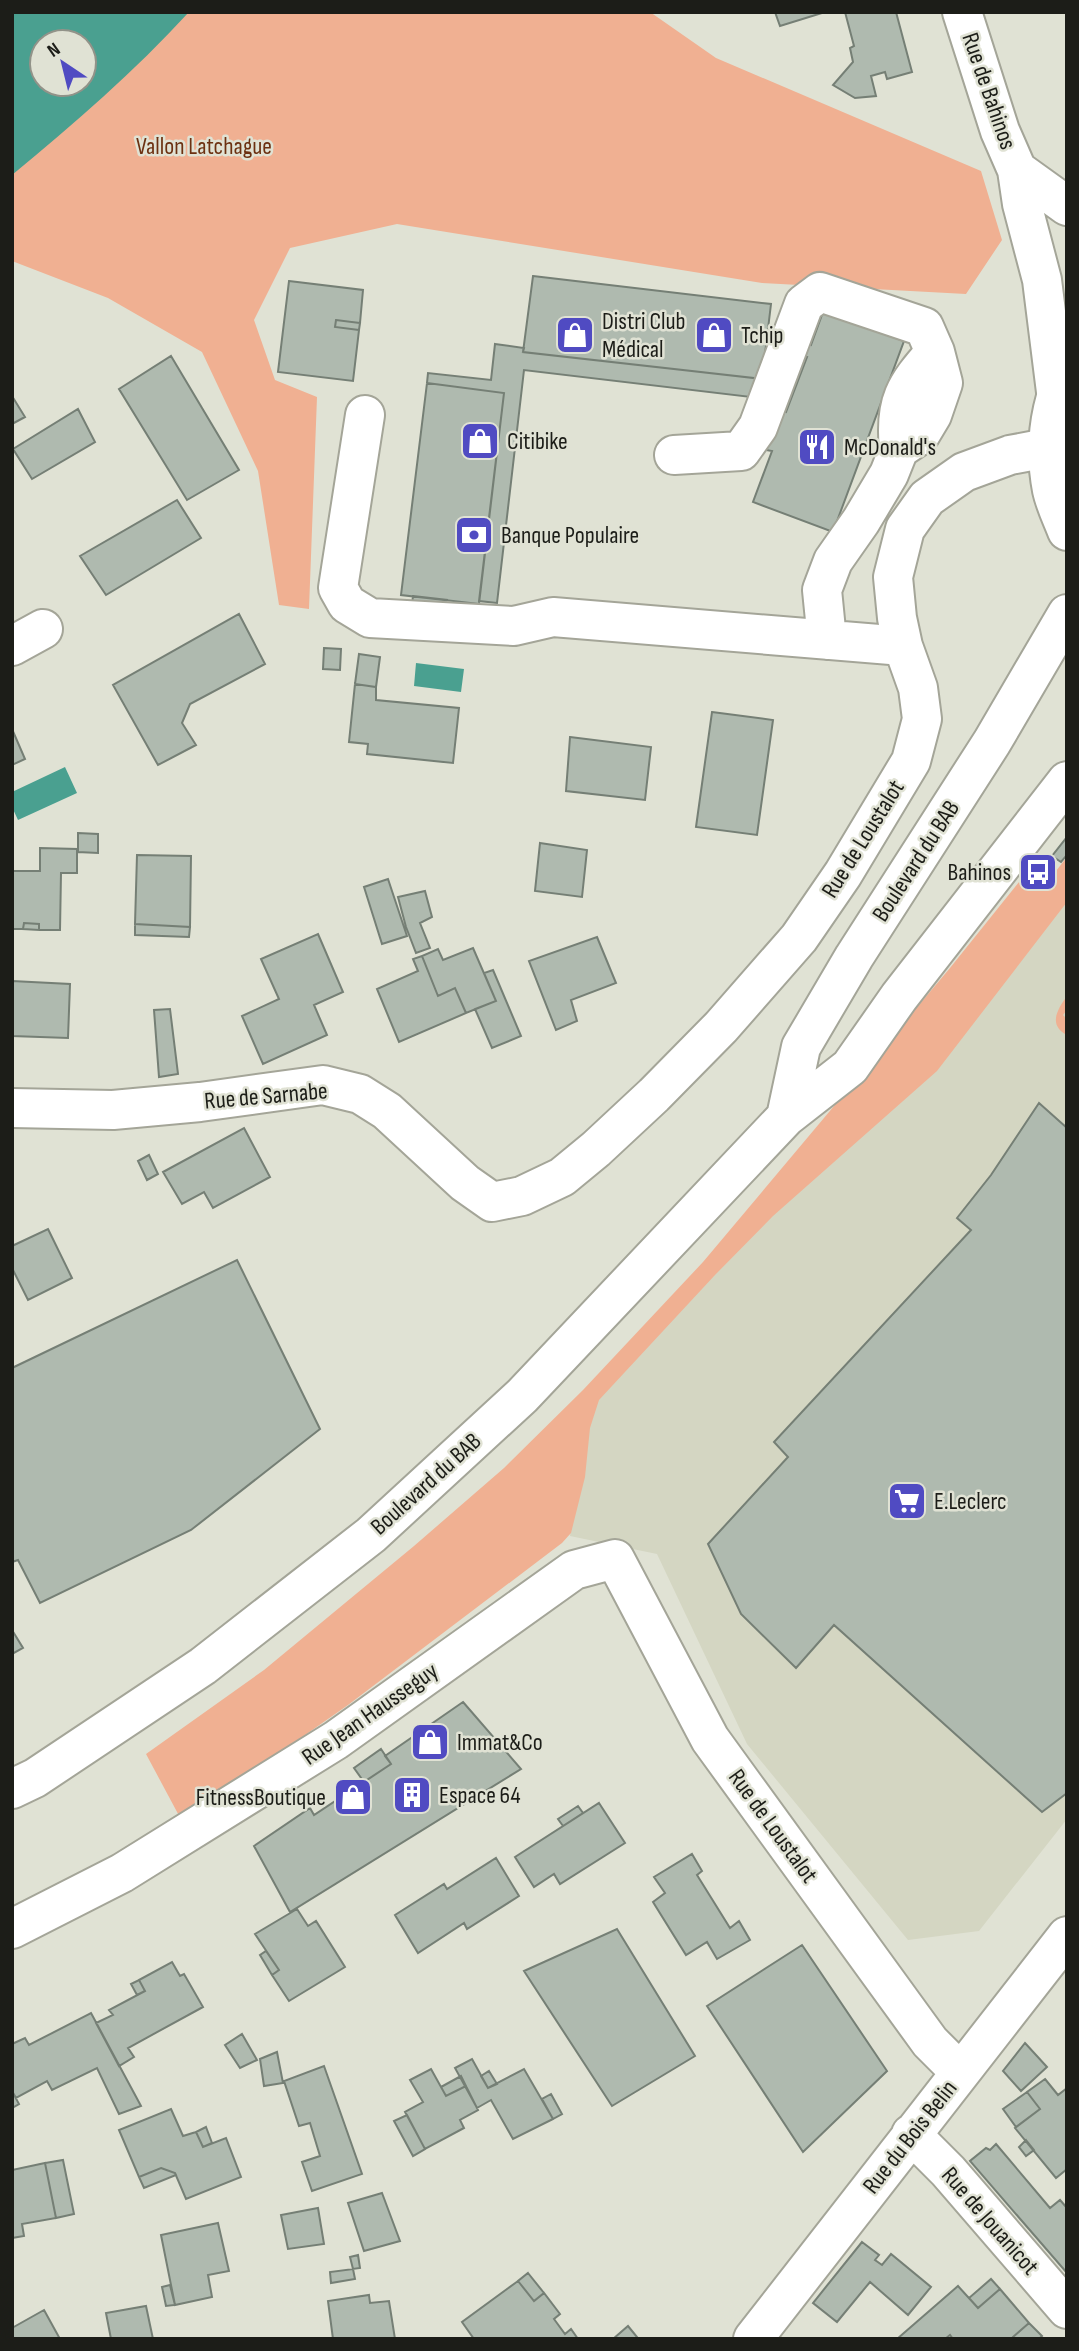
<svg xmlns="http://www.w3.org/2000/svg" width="1079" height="2351" font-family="'Sofia Sans Condensed',sans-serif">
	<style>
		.built { fill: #d4d6c2 }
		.green { fill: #f0b092; fill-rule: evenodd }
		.water { fill: #4aa090; fill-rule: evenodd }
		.building { fill: #afbaaf; stroke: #757f75; stroke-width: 2 }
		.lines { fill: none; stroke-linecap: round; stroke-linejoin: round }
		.minor-casing { stroke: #a4a598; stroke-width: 42 }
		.major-casing { stroke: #a4a598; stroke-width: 42 }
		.minor { stroke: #fff; stroke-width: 38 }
		.major { stroke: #fff; stroke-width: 38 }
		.labels { text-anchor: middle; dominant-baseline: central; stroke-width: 5; stroke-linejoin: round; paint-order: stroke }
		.street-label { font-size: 24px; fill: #1c1d18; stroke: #e0e2d4 }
		.park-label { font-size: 24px; fill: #6c3111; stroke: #e0e2d4 }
		.poi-label { font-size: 24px; fill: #1c1d18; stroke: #e0e2d4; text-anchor: start }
	</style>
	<rect width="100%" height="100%" fill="#e0e2d4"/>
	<path class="built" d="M1067 877V1819L979 1931 908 1940 747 1744 657 1554 570 1536 587 1401Z"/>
	<path class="green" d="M12 12H650L716 58 981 171 1002 240 966 294 762 283 397 224 290 248 254 320 275 380 317 397 309 609 279 605 258 471 202 352 108 298 12 261ZM42 42H84V84H42Z
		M1067 857V902L937 1071 773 1216 715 1275 599 1400 590 1428 585 1477 571 1533 562 1543 348 1705 225 1791 184 1825 146 1754 264 1670 414 1546 504 1468 583 1390 703 1262 950 968 1023 877 1041 890Z
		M1067 996V1010L1063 1015 1067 1019V1035C1048 1025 1057 1010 1067 996Z"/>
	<path class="water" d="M12 12H189C135 71 74 124 12 175ZM42 42H84V84H42Z
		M416 663 464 669 461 692 414 686Z
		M65 767 77 793 18 820 12 807V792Z"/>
	<path class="building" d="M775 12H822V13L780 26Z
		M845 12H896L912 72 887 79 885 72 871 76 876 96 855 98 833 85 853 62 850 48 854 46Z
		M533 276 771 304 762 379 523 352Z
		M289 281 363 290 360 323 336 320 335 327 359 330 353 381 278 372Z
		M823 312 904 341 833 532 753 502 772 451 766 450 780 410 786 412 807 357 801 356 806 343 811 345Z
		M336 320 360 323 359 330 335 327Z
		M495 344 524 348 523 352 762 379 759 398 524 370 497 603 479 601 504 393 427 383 428 373 491 380Z
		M171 356 239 470 187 500 119 389Z
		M427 383 504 393 479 604 401 595Z
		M12 396 25 417 12 424Z
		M78 409 95 442 32 479 13 449Z
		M177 500 201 538 106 595 80 556Z
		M413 596 447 600 446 608 412 604Z
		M239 614 265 664 190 704 182 723 196 745 158 765 113 685Z
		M324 648 341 649 340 670 323 669Z
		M359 654 380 657 376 687 355 684Z
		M355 684 376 687V700L459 708 453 763 367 754 368 744 349 742Z
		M712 712 773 720 757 835 696 827Z
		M12 729 25 759 12 765Z
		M570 737 651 747 645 800 566 791Z
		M78 833 98 834V853L78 852Z
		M1067 837V855L1061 862 1052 856Z
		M540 843 587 850 582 897 535 891Z
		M40 848 77 849V873H61L60 930H39V924L24 923 23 929H12V871H40Z
		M137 855 191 856 190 927 135 924Z
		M388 879 407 936 382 944 364 887Z
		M425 891 432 917 420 923 430 948 416 953 406 927 398 897Z
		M24 923 39 924V930L23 929Z
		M135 924 190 927 189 937 135 935Z
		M318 934 343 992 314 1005 327 1035 263 1064 242 1016 279 999 261 959Z
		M597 937 616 983 571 1000 577 1021 556 1030 529 961Z
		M473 948 496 1001 466 1013 455 988 438 996 422 956 438 949 443 960Z
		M422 956 438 996 455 988 466 1013 399 1042 377 989 418 971 413 959Z
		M493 970 521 1036 492 1048 475 1009 496 1001 484 973Z
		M12 981 70 984 68 1038 12 1036Z
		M170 1009 178 1074 159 1077 154 1010Z
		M1039 1103 1067 1128V1793L1042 1812 834 1625 796 1668 741 1614 708 1544 788 1457 774 1442 971 1230 957 1218 991 1175Z
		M244 1128 270 1177 213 1208 204 1192 182 1204 163 1172Z
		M149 1155 158 1174 147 1180 138 1161Z
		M48 1229 72 1278 28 1300 12 1268V1246Z
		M237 1260 320 1429 191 1530 40 1603 18 1560 12 1562V1368Z
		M12 1630 23 1648 12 1654Z
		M463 1702 521 1769 290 1912 254 1846 310 1808 314 1815 391 1764 385 1756Z
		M381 1749 391 1764 364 1782 354 1768Z
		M599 1803 625 1843 560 1884 554 1874 534 1887 515 1857Z
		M578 1806 583 1813 563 1826 558 1819Z
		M692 1854 702 1871 697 1875 730 1928 739 1921 750 1940 717 1959 707 1942 686 1955 653 1902 665 1893 654 1877Z
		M496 1858 519 1896 467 1929 464 1923 418 1953 395 1915 444 1884 447 1889Z
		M297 1909 308 1926 316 1921 345 1967 289 2001 272 1975 279 1970 255 1934Z
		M617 1929 695 2056 612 2106 524 1971Z
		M802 1945 887 2071 803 2152 707 2006Z
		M266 1951 279 1970 272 1975 260 1955Z
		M172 1962 180 1976 184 1974 203 2007 128 2048 134 2057 119 2066 96 2023 113 2015 109 2010 145 1991 139 1980Z
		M139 1980 145 1991 137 1995 131 1984Z
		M91 2013 141 2106 119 2114 97 2068 52 2090 47 2081 16 2098 12 2091V2044L25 2038 29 2045Z
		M242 2034 257 2060 240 2068 225 2045Z
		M1025 2043 1047 2067 1021 2091 1003 2071Z
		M277 2052 283 2083 264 2086 260 2059Z
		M472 2059 488 2088 524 2069 553 2119 513 2139 491 2100 477 2108 455 2068Z
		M324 2066 362 2174 312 2191 302 2162 320 2156 310 2123 299 2126 284 2081Z
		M431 2069 446 2096 466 2086 478 2110 460 2120 464 2128 425 2149 405 2112 423 2102 410 2080Z
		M489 2071 497 2084 488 2088 481 2076Z
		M461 2076 466 2086 446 2096 441 2087Z
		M1045 2079 1058 2095 1067 2088V2169L1056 2178 1015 2128 1040 2109 1027 2092Z
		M12 2091 19 2104 12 2108Z
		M1027 2092 1040 2109 1016 2127 1003 2109Z
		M551 2094 562 2114 553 2119 542 2099Z
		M171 2109 183 2136 196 2132 203 2147 226 2138 241 2177 186 2199 175 2173 161 2168 139 2177 119 2130Z
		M407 2115 425 2149 413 2156 394 2121Z
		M206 2127 212 2143 203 2147 196 2132Z
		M1026 2140 1034 2150 1026 2156 1019 2147Z
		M996 2144 1050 2208 1060 2200 1067 2208V2273L970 2161 986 2148 990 2150Z
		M63 2160 74 2214 56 2218 45 2163Z
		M45 2163 56 2218 22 2224 24 2236 12 2238V2170Z
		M161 2168 175 2173 176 2175 144 2188 139 2177Z
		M382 2193 400 2241 364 2251 348 2203Z
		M318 2208 324 2244 288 2249 281 2215Z
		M218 2223 229 2271 208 2275 212 2297 175 2305 161 2235Z
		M862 2242 879 2255 875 2260 882 2265 891 2254 931 2287 908 2315 870 2282 837 2322 813 2303Z
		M358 2255 360 2268 353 2269 350 2257Z
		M353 2269 355 2279 331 2283 330 2272Z
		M528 2273 544 2293 534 2301 518 2281Z
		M991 2279 1000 2289 978 2308 969 2298Z
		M518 2281 534 2301 544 2293 560 2314 554 2319 565 2334 571 2329 578 2339H474L462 2322Z
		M170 2285 175 2305 166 2306 162 2287Z
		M958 2286 978 2308 1000 2289 1029 2323 1013 2337 1014 2339H953L950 2335 945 2339H897Z
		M369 2295 370 2303 389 2301 395 2339H333L328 2301Z
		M146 2306 153 2339H111L106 2313Z
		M44 2310 60 2339H12V2328Z
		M1029 2323 1042 2336 1039 2339H1014L1013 2337Z
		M628 2326 637 2337 634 2339H613Z"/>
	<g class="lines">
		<defs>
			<path id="minor" d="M962 12 1000 131 1017 170 1022 204 1042 280 1056 392
				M1017 170 1067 206
				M365 415 338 588 347 604 370 618 514 626 553 617 903 646
				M899 449C894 402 905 386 935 352
				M674 455 741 451 758 427 804 304 820 292 924 327 935 352 943 383 932 415 920 435 899 449 889 474 861 521 833 561 822 590 827 640
				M12 646 43 629
				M12 1108 113 1110 200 1102 323 1085 360 1094 387 1111 465 1183 492 1202 522 1196 562 1177 596 1149 654 1095 721 1027 799 938 843 874 911 761 922 719 918 688 903 646 897 618 893 577 905 529 927 498 964 472 1010 455 1047 448
				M12 1929 122 1873 336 1740 574 1570 615 1559 710 1739 930 2042 960 2072
				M911 2134 948 2171 1067 2309
				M753 2339 1067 1936"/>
			<path id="major" d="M1067 368C1049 407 1044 449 1052 490 1055 504 1062 518 1067 531
				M786 1117 801 1047 854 957 992 742 1067 614
				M12 1789 35 1778 203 1666 371 1535 522 1396 786 1117 850 1067 899 997 1067 781"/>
		</defs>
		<use href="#minor" class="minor-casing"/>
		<use href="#major" class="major-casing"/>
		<use href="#minor" class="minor"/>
		<use href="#major" class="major"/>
	</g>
	<defs>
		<symbol id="shop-square" viewBox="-11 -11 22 22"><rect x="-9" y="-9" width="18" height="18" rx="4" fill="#504bc2" stroke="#e0e2d4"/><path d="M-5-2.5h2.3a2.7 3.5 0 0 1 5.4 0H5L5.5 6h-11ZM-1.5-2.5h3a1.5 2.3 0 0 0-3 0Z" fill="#fff"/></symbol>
		<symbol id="restaurant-square" viewBox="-11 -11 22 22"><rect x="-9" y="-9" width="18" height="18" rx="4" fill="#504bc2" stroke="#e0e2d4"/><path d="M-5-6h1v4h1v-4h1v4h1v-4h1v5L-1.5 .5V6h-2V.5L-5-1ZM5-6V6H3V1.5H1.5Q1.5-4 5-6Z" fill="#fff"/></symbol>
		<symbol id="bank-square" viewBox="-11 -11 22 22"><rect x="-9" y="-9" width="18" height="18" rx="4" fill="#504bc2" stroke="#e0e2d4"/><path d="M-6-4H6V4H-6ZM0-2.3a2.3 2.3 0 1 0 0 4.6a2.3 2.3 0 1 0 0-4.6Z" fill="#fff"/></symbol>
		<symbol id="bus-square" viewBox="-11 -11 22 22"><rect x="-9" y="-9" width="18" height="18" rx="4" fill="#504bc2" stroke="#e0e2d4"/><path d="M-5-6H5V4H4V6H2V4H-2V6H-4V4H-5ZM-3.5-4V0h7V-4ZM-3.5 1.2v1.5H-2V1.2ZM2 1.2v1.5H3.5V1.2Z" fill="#fff"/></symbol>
		<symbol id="supermarket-square" viewBox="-11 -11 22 22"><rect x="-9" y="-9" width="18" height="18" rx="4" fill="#504bc2" stroke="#e0e2d4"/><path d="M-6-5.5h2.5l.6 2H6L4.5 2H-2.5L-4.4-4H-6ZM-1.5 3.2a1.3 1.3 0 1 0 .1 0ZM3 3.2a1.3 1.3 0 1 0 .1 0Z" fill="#fff"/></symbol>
		<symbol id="building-square" viewBox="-11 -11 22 22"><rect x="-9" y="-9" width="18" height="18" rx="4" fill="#504bc2" stroke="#e0e2d4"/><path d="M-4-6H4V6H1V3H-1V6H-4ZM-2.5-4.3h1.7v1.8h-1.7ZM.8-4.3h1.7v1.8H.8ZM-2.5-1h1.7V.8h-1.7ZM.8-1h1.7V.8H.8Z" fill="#fff"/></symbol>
	</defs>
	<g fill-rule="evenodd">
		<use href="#shop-square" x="553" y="313" width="44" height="44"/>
		<use href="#shop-square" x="692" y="313" width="44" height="44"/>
		<use href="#shop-square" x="458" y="419" width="44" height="44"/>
		<use href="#restaurant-square" x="795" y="425" width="44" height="44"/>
		<use href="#bank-square" x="452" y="513" width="44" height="44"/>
		<use href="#bus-square" x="1016" y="850" width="44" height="44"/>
		<use href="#supermarket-square" x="885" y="1479" width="44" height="44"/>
		<use href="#shop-square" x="408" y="1720" width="44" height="44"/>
		<use href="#building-square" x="390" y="1773" width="44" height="44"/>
		<use href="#shop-square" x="331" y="1775" width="44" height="44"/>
	</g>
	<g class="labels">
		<g class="street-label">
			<text transform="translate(989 91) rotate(71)">Rue de Bahinos</text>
			<text transform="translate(863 839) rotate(-58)">Rue de Loustalot</text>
			<text transform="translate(916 861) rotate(-57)">Boulevard du BAB</text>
			<text transform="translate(266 1096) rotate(-5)">Rue de Sarnabe</text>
			<text transform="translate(426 1484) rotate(-42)">Boulevard du BAB</text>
			<text transform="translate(370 1714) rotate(-35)">Rue Jean Hausseguy</text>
			<text transform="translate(773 1826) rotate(54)">Rue de Loustalot</text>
			<text transform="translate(910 2137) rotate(-52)">Rue du Bois Belin</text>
			<text transform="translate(990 2221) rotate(49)">Rue de Jouanicot</text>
		</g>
		<g class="park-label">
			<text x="204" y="146">Vallon Latchague</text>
		</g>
		<g class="poi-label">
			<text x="602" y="321">Distri Club<tspan x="602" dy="28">Médical</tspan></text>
			<text x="741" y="335">Tchip</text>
			<text x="507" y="441">Citibike</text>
			<text x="844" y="447">McDonald's</text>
			<text x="501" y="535">Banque Populaire</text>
			<text x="1011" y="872" text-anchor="end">Bahinos</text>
			<text x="934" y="1501">E.Leclerc</text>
			<text x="457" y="1742">Immat&amp;Co</text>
			<text x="439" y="1795">Espace 64</text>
			<text x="326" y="1797" text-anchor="end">FitnessBoutique</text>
		</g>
	</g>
	<rect width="1079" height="2351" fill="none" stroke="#1c1d18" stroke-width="28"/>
	<g transform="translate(63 63) rotate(325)"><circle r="33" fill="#e0e2d4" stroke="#929389" stroke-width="2"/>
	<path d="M0-5L12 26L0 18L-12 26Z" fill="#504bc2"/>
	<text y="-10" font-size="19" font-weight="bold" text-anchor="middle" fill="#1c1d18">N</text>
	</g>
</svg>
